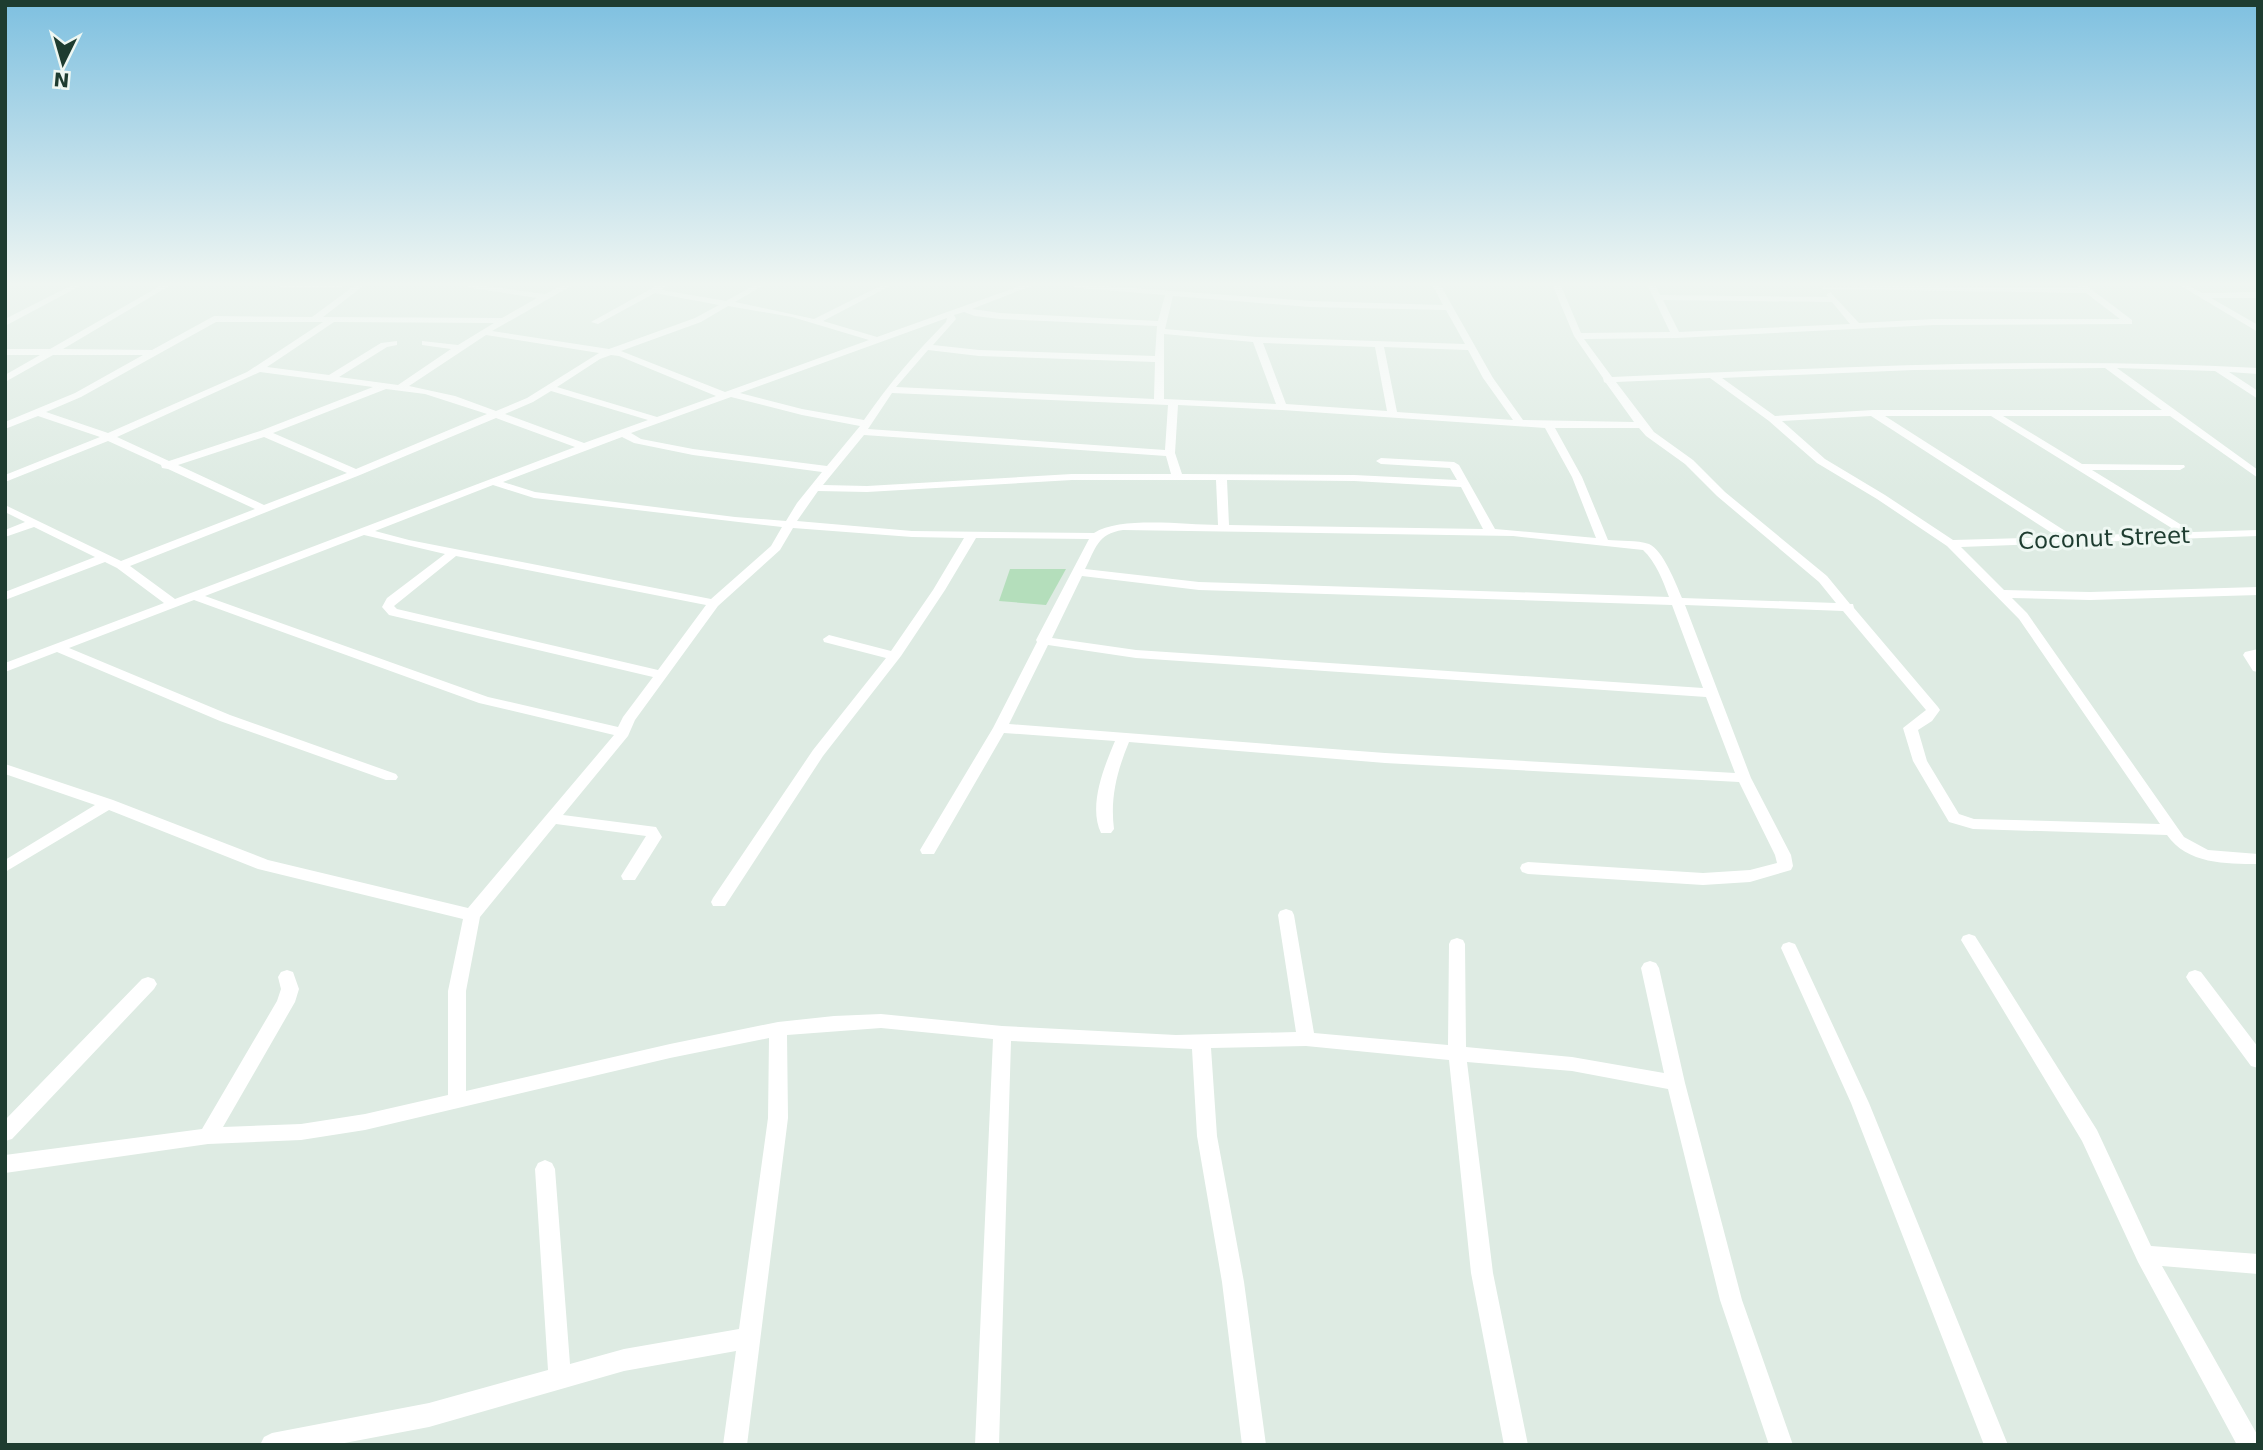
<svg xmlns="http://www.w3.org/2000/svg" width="2263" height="1450" font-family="'DejaVu Sans',sans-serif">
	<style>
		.green { fill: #b4debb }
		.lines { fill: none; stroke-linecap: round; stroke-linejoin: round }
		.minor { fill: #fff; fill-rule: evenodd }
		.labels { text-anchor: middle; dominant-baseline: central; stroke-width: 6; stroke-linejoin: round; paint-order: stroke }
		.street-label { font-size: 23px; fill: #1e3c30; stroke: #eef7f2 }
	</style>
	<rect width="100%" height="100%" fill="#deebe3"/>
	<path class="green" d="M1010 569H1066L1046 605 999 601Z"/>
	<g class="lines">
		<path class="minor" d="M70 286H80L5 326V319Z
			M160 286H169L63 349 152 350 214 316 312 317 354 286H363L323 317 502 318 537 298 472 288 468 286H486L545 294 561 286H571L492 331 609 349 695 318 719 305 655 293 598 324 591 322 656 286H666L662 290 726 301 753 286H762L735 302 814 319 880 286H890L823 321 877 337 1020 286H1031L972 309 1000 313 1158 321 1165 295 1078 288 1074 286H1105L1310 301 1443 305 1433 286H1441L1493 378 1523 420 1634 422 1606 383 1604 382 1603 378 1574 336 1553 286H1561L1581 333 1670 332 1648 286H1656L1660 295 1828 297 1826 295 1830 292 1859 323 1934 319H2120L2086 293 1824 289 1820 287 1898 286 2080 288 2078 286H2087L2132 320V324L1934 325 1676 338 1584 339 1612 377C1827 368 2044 356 2258 368V374L2229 372 2258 391V399L2215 371 2117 368 2258 470V478L2170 416H2003L2082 464 2184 465 2185 467 2180 470H2092L2193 532 2258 530V536L1961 547 2004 590 2090 592 2258 587V595L2090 600 2012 598 2027 613 2184 837 2208 850 2258 854V864C2226 864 2187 864 2167 835L1973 829 1949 822 1913 761 1903 728 1926 710 1843 611 1685 605 1751 778 1791 855 1793 866 1791 870 1750 882 1703 885 1528 874 1522 872 1520 868 1522 864 1528 862 1703 873 1750 870 1777 863 1775 855 1739 782 1385 763 1129 742C1117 771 1110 798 1114 829L1111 833H1101C1088 806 1104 767 1115 741L1004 733 934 854H922L920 850 993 728 1037 642 1036 640 1089 539 976 538 945 590 901 656 823 756 725 906H713L711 902 713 898 813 750 886 658 824 642 823 639 829 635 891 651 933 590 964 538 912 537 793 528 780 550 718 606 635 720 628 736 563 815 656 827 662 837 635 880H623L621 876 646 836 556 824 480 917 466 991V1091L670 1044 778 1022 834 1016 881 1014 1002 1026 1176 1035 1296 1032 1278 915 1280 911 1286 909 1292 911 1294 915 1314 1033 1448 1045 1449 944 1451 940 1457 938 1463 940 1465 944 1466 1047 1572 1057 1664 1073 1641 968 1644 963 1650 961 1656 963 1659 968 1685 1083 1742 1300 1793 1445H1769L1720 1300 1668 1089 1572 1071 1467 1062 1493 1273 1528 1445H1504L1471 1273 1449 1060 1306 1046 1211 1048 1217 1136 1244 1282 1266 1445H1242L1222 1282 1197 1136 1192 1049 1011 1041 999 1445H975L993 1039 881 1028 787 1035 788 1118 747 1445H723L736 1351 624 1371 429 1427 334 1445H260L264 1437 272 1433 429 1403 548 1370 535 1169 538 1163 545 1160 552 1163 555 1169 570 1364 624 1349 739 1329 768 1118 769 1038 670 1058 365 1130 301 1140 208 1144 5 1173V1155L202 1129 277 1001 281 989 278 977 281 972 287 970 293 972 299 989 295 1002 223 1127 301 1124 365 1114 448 1095V991L463 919 258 869 109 810 5 872V860L95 805 5 774V764L113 800 268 860 468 908 614 735 479 703 194 600 69 648 230 715 396 774 398 777 396 780H386L220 721 57 652 5 672V663L164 603 117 568 105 562 5 600V592L95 557 34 527 5 537V530L25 522 5 512V505L121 561 255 509 168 469 162 468 161 465 108 441 5 482V475L100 437 38 416 5 429V422L75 393 143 355H53L5 382V375L40 355H5V349H50ZM1173 296 1310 307 1446 310 1465 344 1257 337 1165 329ZM1663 300 1832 302 1850 324 1679 332ZM728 306 792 317 869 340 725 392 621 351 701 322ZM964 312 975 316 1000 319 1157 326 1155 356 979 350 933 345 956 319 954 315ZM947 318 946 322C915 353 889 384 864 420L802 409 740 393ZM216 322H323L247 372 108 433 46 412 81 397ZM334 322 494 323 458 345 422 341V345L451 349 398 385 339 377 387 347 397 345V341L381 343 329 375 267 367ZM1164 334 1253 342 1276 404 1164 399ZM486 335 599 353 527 398 496 411 455 396 409 386ZM1263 343 1375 347 1387 411 1286 404ZM1384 347 1468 350 1483 378 1513 420 1397 412ZM928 350 979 356 1155 362 1154 399 896 387ZM611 355 619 356 716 396 657 417 557 387 600 359ZM2105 368 2162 410H1873L1775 416 1722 378 1914 370ZM260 372 373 387 260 431 169 461 117 437ZM1710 378 1769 421 1817 463 1877 499 1947 546 2019 619 2160 824 1974 819 1959 814 1927 761 1918 730 1932 721 1940 710 1938 707 1854 608 1853 604H1850L1827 576 1725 492 1693 460 1654 432 1616 382ZM386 389 425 394 487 414 356 469 273 433ZM551 391 648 420 584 443 505 414 533 402ZM892 393 1168 405 1165 450 868 429ZM731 397 802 415 860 426 827 466 693 449 641 439 631 433ZM1178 405 1282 410 1545 428 1572 477 1596 538 1495 529 1459 465 1454 462 1381 458 1376 461 1381 464 1450 468 1457 480 1354 475 1182 474 1175 453ZM1871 416 2058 537 1953 540 1885 495 1825 459 1782 421ZM1885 416H1991L2178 532 2073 536ZM496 418 575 447 175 599 130 566 360 475ZM1555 428H1639L1646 436 1685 464 1717 496 1819 582 1836 603 1682 598C1676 584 1663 550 1649 544 1637 540 1620 541 1608 540L1582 477ZM864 435 1166 456 1171 474H1072L867 486 823 485ZM264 437 347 473 264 505 178 465ZM622 437 634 443 693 455 822 472 797 503 786 521 735 517 535 492 503 482ZM1072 480H1216L1218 525C1185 525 1121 516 1094 533L912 531 797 521 818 491 867 492ZM1227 480 1354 481 1461 487 1483 529 1229 525ZM493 485 534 498 782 527 771 546 711 599 409 540 375 531ZM1123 530 1513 536 1643 550C1656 562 1663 581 1669 597L1199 582 1085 569C1096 548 1097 534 1123 530ZM364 535 445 554 387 598 382 607 389 615 653 677 623 717 618 727 488 697 205 596ZM456 556 706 605 658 670 397 609 394 606ZM1082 576 1199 590 1672 605 1703 688 1136 650 1052 638ZM1048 645 1136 658 1706 697 1735 773 1385 753 1009 724Z
			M279 286H343L339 288H283Z
			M2181 286H2190L2202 293 2258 292V298H2211L2258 325V332Z
			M2258 649V672L2253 671 2243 655 2245 652Z
			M1969 934 1975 936 2097 1130 2151 1246 2258 1254V1274L2162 1266 2258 1436V1445H2237L2138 1262 2082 1141 1961 940 1963 936Z
			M1789 942 1795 944 1797 948 1869 1103 2008 1445H1984L1851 1103 1781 948 1783 944Z
			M2195 970 2201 972 2258 1047V1068L2251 1066 2189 982 2186 977 2189 972Z
			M148 977 154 979 157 984 154 989 12 1139 5 1141V1120L142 979Z"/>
	</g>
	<linearGradient id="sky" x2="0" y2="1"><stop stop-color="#7ec0e0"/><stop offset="0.58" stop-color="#f0f6f2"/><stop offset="1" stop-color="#f0f6f2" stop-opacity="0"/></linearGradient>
	<rect width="2263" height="489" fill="url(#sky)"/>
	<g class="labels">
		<g class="street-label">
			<text transform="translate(2104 538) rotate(-2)">Coconut Street</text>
		</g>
	</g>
	<rect width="2263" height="1450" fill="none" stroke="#1e3c30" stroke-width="14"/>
	<g transform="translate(63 63) rotate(185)" stroke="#eef7f2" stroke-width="5" paint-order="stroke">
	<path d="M0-5L12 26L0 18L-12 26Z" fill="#1e3c30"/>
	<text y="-10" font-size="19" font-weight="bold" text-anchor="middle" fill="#1e3c30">N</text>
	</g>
</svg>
